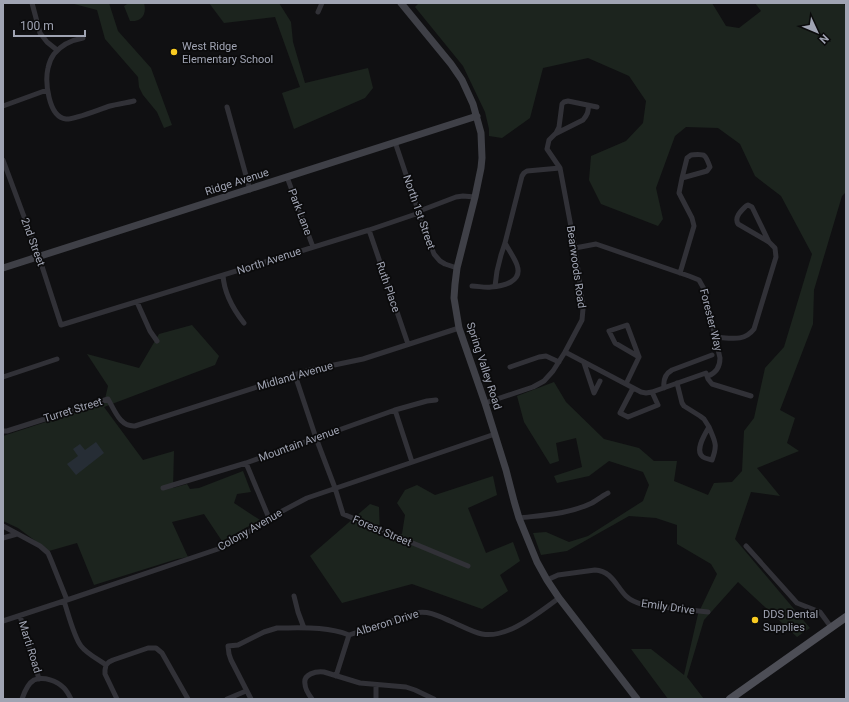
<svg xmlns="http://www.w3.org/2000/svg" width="849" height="702" font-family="Roboto,sans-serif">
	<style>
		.green { fill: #1c241e }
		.water { fill: #262d35 }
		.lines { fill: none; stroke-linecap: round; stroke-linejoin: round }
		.street { stroke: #313137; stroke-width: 5 }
		.secondary { stroke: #3f4047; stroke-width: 7 }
		.primary { stroke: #4d4e56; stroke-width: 8 }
		.poi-dot { fill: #f9cb21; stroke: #0b0b0c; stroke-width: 1.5 }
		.labels { text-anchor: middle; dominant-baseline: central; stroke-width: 3.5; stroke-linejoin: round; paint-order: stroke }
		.poi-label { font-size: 11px; fill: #a0a4b3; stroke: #0b0b0c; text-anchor: start }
		.street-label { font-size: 11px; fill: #a0a4b3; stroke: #0b0b0c }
	</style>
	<rect width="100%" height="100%" fill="#101012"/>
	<path class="green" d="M77 3H109L118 31 151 68 172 125 164 128 157 112 143 95 139 87 138 77 105 39 97 10 74 4Z
		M129 3H144C147 14 142 22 130 21L124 6Z
		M209 3H279L291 22 293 42 305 83 368 68 373 88 365 98 294 129 282 93 300 87 275 17 224 23Z
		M419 3H712L726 26 739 28 761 11 755 3H843L846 7V192L842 196 814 290 813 324 780 410 795 418 787 443 799 451 757 468 780 496 751 492 735 539 810 628 797 637 738 582 704 620 687 677 704 699H668L631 649H651L684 675 698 614 717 574 711 564 677 544V525L656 518 629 516 567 551 541 555 533 533 546 532 569 542 588 536 643 501 649 485 643 472 609 461 589 476 557 483 554 476 582 467 576 438 556 443 559 461 550 464 524 422 517 396 554 382 566 402 604 439 639 448 654 461H677L674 481 708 495 714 483 732 482 742 471 744 431 754 418 765 368 784 347 812 254 781 196 755 176 740 144 718 128 686 127 675 136 656 188 663 219 658 226 601 204 589 180 591 156 626 141 643 123 646 101 629 76 588 58 543 68 530 118 502 138 489 136V129L485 112 463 66 415 7Z
		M192 325 219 356 215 365 104 407 143 460 174 451 173 488 187 484 190 489 199 488 243 471 251 492 237 494 234 503 260 520 222 541 204 514 172 522 188 557 177 559 94 585 77 543 49 551 18 528 3 521V436L104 403 108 386 87 354 139 368 159 334Z
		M493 476 497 495 468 508 486 553 513 542 520 561 500 575 508 591 482 609 412 584 342 603 310 556 370 504 379 507 380 536 402 534 405 515 397 503 405 490 417 485 435 495Z"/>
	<path class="water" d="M96 442 104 453 76 475 67 464 78 456 73 449 80 444 85 450Z"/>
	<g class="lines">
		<path class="street" d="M32 3 40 33 47 42 57 50
			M318 12 322 3
			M83 38C72 40 62 44 54 54 51 58 49 63 48 68 45 81 48 117 66 119 74 120 100 109 110 106 118 104 126 103 134 101
			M3 106 47 90
			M227 107 250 190
			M556 133 559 127 562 104 564 102 568 101 597 107
			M395 142 419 213 434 254 440 261 445 264 457 268
			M691 155C705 154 705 153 710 167L707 171 682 178 687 158Z
			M3 160 39 257 61 325 369 230 419 213 422 210 456 197 463 196 475 197
			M287 177 313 247
			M748 205 752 207 769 242 738 224C734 217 741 211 746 206Z
			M369 230 408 344
			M575 248 596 244 689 276 699 280 704 289 720 358C720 367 716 373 708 376
			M680 273 694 226 692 218 679 193 682 178
			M223 275C224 293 233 309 244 323
			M472 286C478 286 485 288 491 287 503 286 523 282 517 265 515 259 509 250 505 243
			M495 286 497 271 501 255 505 243 522 176 524 173 527 171 560 168
			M137 302 150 331 157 341
			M627 325 639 357 615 343 609 331Z
			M715 337C731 338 744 342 754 329L776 257 775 248 769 242
			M565 352 641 392 646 393 652 392 706 373 708 379 712 384 751 396
			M584 363 594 393 600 381
			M510 367 539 357 546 356 559 362
			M295 375 316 438 335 488 343 514 468 566
			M3 377 57 359
			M677 383 682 403 684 406 700 416 704 419 709 427
			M626 384 639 357
			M633 388 620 413 628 417 658 405 652 392
			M664 388C663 380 665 374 672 370L712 355
			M485 403 533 387 544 381 553 371 565 352 582 320 583 309 582 300 575 248 560 168 547 149 549 140 555 134 583 120C587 115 589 112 588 105
			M395 410 412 462
			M709 427C715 442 718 444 712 460 710 459 706 459 703 457 694 451 705 434 709 427Z
			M3 431H7L108 399C115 411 120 427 135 426L310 370 363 359 459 328
			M246 463 269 518
			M163 488 246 463 395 410 427 401 436 400
			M519 518C544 515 569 514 592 503 597 500 602 496 608 493
			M3 526 40 546 48 553 51 560 67 600
			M3 538 17 534
			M746 546 797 603 820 612 831 627
			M547 580 558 575 595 570C612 571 616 586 626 596 631 601 637 603 644 605L708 612
			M294 596 298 612 304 628
			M64 601C68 613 74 637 81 646 87 654 98 659 106 665
			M20 616 39 679
			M3 621 67 600 218 549 247 533 269 518 307 498 495 434
			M106 665 109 662 113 660 148 648H156L162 653 188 699
			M106 665 105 670V674L117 699
			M336 676 349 635
			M22 699C24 693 27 684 34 680 44 676 57 681 64 688 67 691 69 695 71 699
			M227 699 246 691
			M251 699 231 660 229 654 228 646 238 645 264 632 277 628C301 628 327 626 349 635L415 613C428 610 439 616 450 621 460 625 472 632 482 634 508 639 539 612 559 598
			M312 699C309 695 305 689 305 684 303 674 316 671 324 672L360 683 406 687 415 690 434 699
			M376 699V685"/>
		<path class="secondary" d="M401 3 451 64 462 80 473 104 481 133 482 158 481 168 475 197 457 268 455 284 454 298 459 328 485 403 506 470 514 501 519 518 537 562 547 580 559 598 637 699
			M3 268 477 116"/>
		<path class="primary" d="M730 699 846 617"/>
	</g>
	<g class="poi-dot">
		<circle cx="174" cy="52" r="4"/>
		<circle cx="755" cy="620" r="4"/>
	</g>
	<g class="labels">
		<g class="poi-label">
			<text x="182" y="46">West Ridge<tspan x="182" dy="13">Elementary School</tspan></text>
			<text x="763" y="614">DDS Dental<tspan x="763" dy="13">Supplies</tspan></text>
		</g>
		<g class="street-label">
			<text transform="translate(237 182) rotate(-18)">Ridge Avenue</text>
			<text transform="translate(300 212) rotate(69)">Park Lane</text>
			<text transform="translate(419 212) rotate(71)">North 1st Street</text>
			<text transform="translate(33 242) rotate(70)">2nd Street</text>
			<text transform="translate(269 261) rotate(-18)">North Avenue</text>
			<text transform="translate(576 267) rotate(82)">Bearwoods Road</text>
			<text transform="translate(388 287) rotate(71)">Ruth Place</text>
			<text transform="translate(711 320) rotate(76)">Forester Way</text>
			<text transform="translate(484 366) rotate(72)">Spring Valley Road</text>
			<text transform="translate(295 376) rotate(-16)">Midland Avenue</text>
			<text transform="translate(73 410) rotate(-17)">Turret Street</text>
			<text transform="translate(299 444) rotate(-20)">Mountain Avenue</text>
			<text transform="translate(250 530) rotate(-30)">Colony Avenue</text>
			<text transform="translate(382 531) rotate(23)">Forest Street</text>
			<text transform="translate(668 607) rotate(8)">Emily Drive</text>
			<text transform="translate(387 623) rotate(-17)">Alberon Drive</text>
			<text transform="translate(30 647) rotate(73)">Marti Road</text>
		</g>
	</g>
	<rect width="849" height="702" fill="none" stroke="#a0a4b3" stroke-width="8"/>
	<g transform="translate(817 32) rotate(134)" stroke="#0b0b0c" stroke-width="3" paint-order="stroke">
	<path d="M0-3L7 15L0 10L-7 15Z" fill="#a0a4b3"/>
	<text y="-6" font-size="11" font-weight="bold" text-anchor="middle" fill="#a0a4b3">N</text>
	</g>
	<path d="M14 30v6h71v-6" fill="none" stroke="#a0a4b3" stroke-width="2"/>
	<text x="20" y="30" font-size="12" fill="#a0a4b3" stroke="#0b0b0c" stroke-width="3" paint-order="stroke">100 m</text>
</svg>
